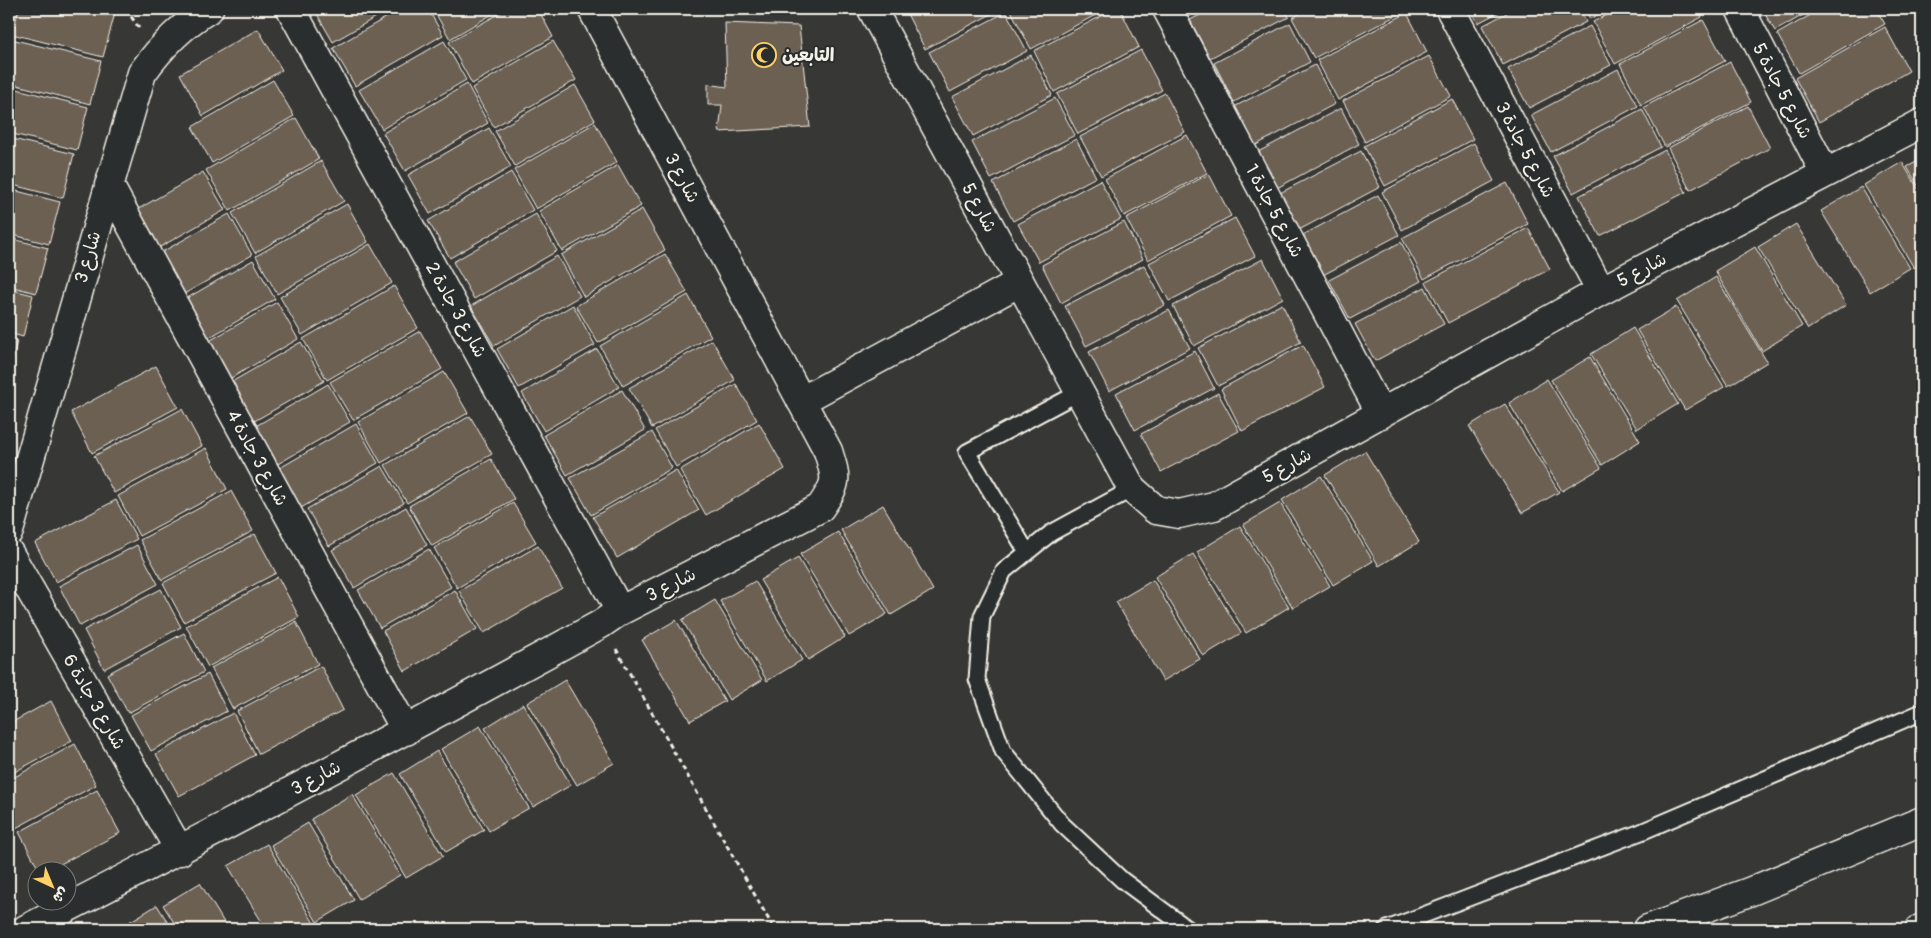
<svg xmlns="http://www.w3.org/2000/svg" width="1931" height="938" font-family="Pangolin,'Playpen Sans Arabic',sans-serif">
	<style>
		.building { fill: #6c6153; stroke: #f4f1e8 }
		.lines { fill: none; stroke-linecap: round; stroke-linejoin: round }
		.service-casing { stroke: #f4f1e8; stroke-width: 19 }
		.minor-casing { stroke: #f4f1e8; stroke-width: 31 }
		.primary-casing { stroke: #f4f1e8; stroke-width: 31 }
		.path { stroke: #f4f1e8; stroke-width: 3; stroke-dasharray: 5 4; stroke-linecap: butt }
		.service { stroke: #2a2d2e; stroke-width: 15 }
		.minor { stroke: #2a2d2e; stroke-width: 28 }
		.primary { stroke: #2a2d2e; stroke-width: 28 }
		.labels { text-anchor: middle; dominant-baseline: central; stroke-width: 4; stroke-linejoin: round; paint-order: stroke }
		.poi-label { font-size: 18px; font-weight: bold; fill: #f4f1e8; stroke: #2a2d2e; text-anchor: start }
		.street-label { font-size: 18px; fill: #f4f1e8; stroke: #2a2d2e }
	</style>
	<rect width="100%" height="100%" fill="#373735"/>
	<filter id="ink" filterUnits="userSpaceOnUse"><feTurbulence type="fractalNoise" baseFrequency=".02" numOctaves="2"/><feDisplacementMap in="SourceGraphic" scale="10" xChannelSelector="R" yChannelSelector="G"/><feConvolveMatrix kernelMatrix="1 2 1 2 8 2 1 2 1" color-interpolation-filters="sRGB"/></filter>
	<g filter="url(#ink)">
		<path class="building" d="M9 9H14L9 27Z
			M19 9H96L115 13 103 57 12 34Z
			M314 9H390L333 42Z
			M401 9H428L443 35 355 86 333 48Z
			M433 9H501L450 39Z
			M507 9H538L553 37 472 84 449 42Z
			M908 9H1001L925 49 905 10Z
			M1010 9H1107L1031 49Z
			M1115 9H1120L1139 47 1054 92 1034 51Z
			M1180 9H1203L1185 18Z
			M1212 9H1284L1289 17 1210 58 1190 20Z
			M1289 9H1303L1292 14Z
			M1309 9H1401L1403 12 1314 58 1292 18Z
			M1470 9H1505L1478 23Z
			M1514 9H1579L1586 22 1503 65 1482 26Z
			M1585 9H1609L1590 19Z
			M1618 9H1698L1702 17 1615 64 1593 22Z
			M1762 9H1814L1775 31Z
			M1821 9H1876L1885 24 1799 73 1777 34Z
			M1006 12 1027 51 950 92 929 52Z
			M1407 13 1427 52 1338 100 1317 60Z
			M1703 20 1725 61 1641 105 1620 64Z
			M725 23 799 26 810 127 719 132 722 105H708V84L727 87Z
			M1290 23 1310 62 1234 102 1214 63Z
			M1590 26 1611 65 1529 108 1508 69Z
			M1885 27 1909 71 1819 122 1795 78Z
			M258 29 282 70 203 116 180 74Z
			M11 39 101 61 90 104 9 83V46Z
			M444 41 466 80 382 129 359 90Z
			M553 41 576 80 494 127 472 88Z
			M1141 50 1162 90 1078 134 1057 94Z
			M1031 55 1052 95 973 136 952 97Z
			M1429 56 1451 96 1365 142 1343 101Z
			M1730 62 1751 102 1665 147 1644 107Z
			M1315 65 1335 104 1252 147 1232 108Z
			M1618 69 1638 106 1551 152 1531 115Z
			M273 80 294 116 212 163 192 127Z
			M467 84 488 123 405 171 383 133Z
			M575 85 595 120 515 166 495 131Z
			M9 87 88 107 77 150 9 133Z
			M1165 93 1185 132 1101 176 1080 137Z
			M1055 98 1075 135 991 179 972 142Z
			M1452 99 1473 139 1385 186 1364 146Z
			M1748 106 1770 148 1690 190 1668 148Z
			M1341 108 1359 144 1275 189 1256 153Z
			M1642 109 1661 147 1573 193 1553 156Z
			M296 118 319 159 230 211 206 170Z
			M595 123 617 162 536 209 514 170Z
			M489 128 511 167 430 214 408 175Z
			M1187 135 1207 173 1124 216 1105 179Z
			M9 138 74 154 63 198 9 184Z
			M1076 139 1096 177 1013 221 993 183Z
			M1474 143 1494 181 1402 230 1382 192Z
			M1665 150 1686 192 1600 236 1579 196Z
			M1361 151 1380 187 1297 231 1278 194Z
			M1922 159V192L1907 167Z
			M321 161 344 201 255 253 232 213Z
			M1902 162 1922 195V262L1914 268 1864 185Z
			M618 165 641 206 562 251 539 211Z
			M203 172 225 210 155 250 133 212Z
			M511 172 533 210 450 258 428 221Z
			M1209 174 1231 216 1148 260 1126 218Z
			M1100 180 1121 219 1039 262 1018 224Z
			M1507 183 1528 224 1424 279 1402 238Z
			M1861 187 1910 268 1870 292 1821 211Z
			M9 189 60 202 49 244 9 234Z
			M1378 195 1399 235 1321 276 1301 236Z
			M347 204 368 242 277 294 256 256Z
			M642 209 665 250 584 297 561 255Z
			M229 214 252 255 179 297 155 256Z
			M536 214 557 251 474 299 453 262Z
			M1235 218 1255 256 1169 301 1149 263Z
			M1124 222 1143 259 1061 303 1042 265Z
			M1796 224 1846 305 1808 329 1758 247Z
			M1528 228 1550 269 1448 323 1426 282Z
			M9 238 48 248 36 293 9 286Z
			M1401 242 1421 281 1350 319 1329 280Z
			M370 244 392 283 302 335 280 297Z
			M1755 247 1802 326 1762 351 1715 271Z
			M665 254 687 292 598 343 576 306Z
			M557 256 580 296 494 346 471 306Z
			M1263 259 1283 298 1194 346 1173 306Z
			M253 260 275 299 205 340 182 301Z
			M1144 265 1165 305 1086 346 1065 306Z
			M1716 277 1767 362 1728 386 1677 301Z
			M394 286 418 328 327 380 303 339Z
			M1425 287 1444 324 1375 361 1355 324Z
			M9 289 33 295 23 337 9 333Z
			M688 295 711 336 623 386 600 346Z
			M277 302 298 339 226 381 204 344Z
			M1282 304 1301 342 1218 386 1198 348Z
			M573 305 595 345 519 388 497 349Z
			M1676 307 1724 387 1685 410 1637 330Z
			M1169 310 1190 348 1109 391 1089 352Z
			M1633 328 1678 404 1637 429 1591 354Z
			M420 331 442 369 353 420 330 382Z
			M9 339 17 341 9 375Z
			M712 340 735 380 652 428 629 388Z
			M301 342 324 381 251 423 228 384Z
			M1303 345 1325 387 1242 431 1221 389Z
			M597 349 619 387 544 431 522 393Z
			M1195 351 1214 388 1135 430 1116 393Z
			M1590 357 1640 441 1602 465 1551 380Z
			M156 366 178 407 92 453 71 412Z
			M444 372 468 413 381 463 358 422Z
			M1547 379 1601 468 1562 491 1509 403Z
			M328 384 350 422 276 465 254 427Z
			M736 384 757 420 676 467 655 430Z
			M622 390 645 430 567 475 544 435Z
			M1218 393 1239 431 1161 472 1141 434Z
			M1505 404 1559 492 1522 513 1469 426Z
			M182 409 202 446 114 493 94 456Z
			M470 416 492 454 407 503 385 465Z
			M759 423 785 469 706 515 680 470Z
			M356 424 378 463 301 508 278 469Z
			M652 432 672 468 591 515 570 478Z
			M206 448 227 489 139 536 118 496Z
			M1365 451 1419 542 1379 566 1325 475Z
			M491 459 514 499 432 546 409 506Z
			M382 466 404 503 329 546 307 509Z
			M676 470 699 510 617 558 593 517Z
			M1321 476 1373 561 1333 585 1282 500Z
			M231 491 253 531 162 580 140 540Z
			M116 500 137 539 56 582 35 543Z
			M513 503 536 542 457 588 434 548Z
			M1280 503 1330 586 1293 608 1243 525Z
			M883 505 933 590 891 615 841 530Z
			M406 507 427 545 354 588 332 550Z
			M1240 526 1289 607 1246 633 1197 552Z
			M838 532 887 614 849 636 800 554Z
			M255 534 276 573 184 622 163 583Z
			M137 545 158 584 80 626 59 586Z
			M538 546 562 588 484 633 459 591Z
			M429 549 451 587 380 628 358 590Z
			M1193 554 1241 633 1203 656 1155 577Z
			M798 558 845 637 808 660 760 580Z
			M278 577 299 617 208 667 186 626Z
			M1153 580 1200 659 1163 681 1116 602Z
			M755 581 802 660 767 681 720 601Z
			M161 589 181 627 104 669 84 630Z
			M455 590 477 629 405 671 383 631Z
			M715 600 762 680 729 700 682 620Z
			M676 620 725 701 690 721 642 640Z
			M296 622 318 664 233 709 211 668Z
			M184 633 204 672 128 713 107 674Z
			M321 666 343 710 259 754 237 711Z
			M208 674 227 711 151 751 131 715Z
			M565 680 614 763 577 785 527 703Z
			M51 701 72 741 9 775V724Z
			M523 704 571 785 533 807 485 728Z
			M233 713 255 755 179 796 156 754Z
			M480 726 529 808 489 831 441 749Z
			M75 744 96 785 14 829 9 818V780Z
			M437 751 484 830 446 852 400 774Z
			M394 773 443 856 406 878 356 795Z
			M97 790 120 833 49 870H39L19 832Z
			M352 794 400 875 359 899 311 819Z
			M308 823 354 900 317 922 271 845Z
			M267 844 315 925 308 929H266L228 866Z
			M200 883 228 929H178L163 905Z
			M157 905 172 929H123L121 927Z"/>
		<g class="lines">
			<defs>
				<path id="service" d="M1132 489 1051 533 1004 571 982 616 977 679 1003 751 1062 824 1122 880 1188 929
					M1027 552 967 452 1080 392
					M1387 929 1641 832 1922 712"/>
				<path id="minor" d="M291 9 620 611
					M872 9 1132 489 1156 510 1179 514 1214 506 1601 291 1922 123
					M1167 9 1381 414
					M1450 9 1601 291
					M1740 9 1825 173
					M109 185 406 731
					M801 401 1020 282
					M9 531 142 73C160 48 182 25 209 9
					M9 553 180 851
					M26 929C220 830 411 728 601 624L620 611 820 508C838 482 837 480 828 451L592 9"/>
				<path id="primary" d="M1648 929 1749 892 1922 821
					M1920 929 1922 928"/>
			</defs>
			<use href="#service" class="service-casing"/>
			<use href="#minor" class="minor-casing"/>
			<use href="#primary" class="primary-casing"/>
			<path class="path" d="M126 9 139 28
				M616 649 774 929"/>
			<use href="#service" class="service"/>
			<use href="#minor" class="minor"/>
			<use href="#primary" class="primary"/>
		</g>
	</g>
	<defs>
		<symbol id="mosque-ring" viewBox="-11 -11 22 22"><circle r="9.5" fill="#2a2d2e" stroke="#ffd166" stroke-width="1.5"/><path d="M3.5-4.9A6 6 0 1 0 3.5 4.9A5 5 0 1 1 3.5-4.9Z" fill="#ffd166"/></symbol>
	</defs>
	<g fill-rule="evenodd">
		<use href="#mosque-ring" x="750" y="41" width="28" height="28"/>
	</g>
	<g class="labels">
		<g class="poi-label">
			<text x="782" y="55">التابعين</text>
		</g>
		<g class="street-label">
			<text transform="translate(1782 91) rotate(62)">شارع 5 جادة 5</text>
			<text transform="translate(1525 150) rotate(62)">شارع 5 جادة 3</text>
			<text transform="translate(682 178) rotate(62)">شارع 3</text>
			<text transform="translate(979 208) rotate(62)">شارع 5</text>
			<text transform="translate(1274 211) rotate(62)">شارع 5 جادة 1</text>
			<text transform="translate(88 257) rotate(-74)">شارع 3</text>
			<text transform="translate(1642 270) rotate(-28)">شارع 5</text>
			<text transform="translate(456 310) rotate(61)">شارع 3 جادة 2</text>
			<text transform="translate(257 458) rotate(61)">شارع 3 جادة 4</text>
			<text transform="translate(1287 466) rotate(-29)">شارع 5</text>
			<text transform="translate(671 585) rotate(-27)">شارع 3</text>
			<text transform="translate(94 702) rotate(60)">شارع 3 جادة 6</text>
			<text transform="translate(316 778) rotate(-28)">شارع 3</text>
		</g>
	</g>
	<rect width="1931" height="938" fill="none" stroke="#2a2d2e" stroke-width="30"/>
	<rect x="15" y="15" width="1901" height="908" fill="none" stroke="#f4f1e8" stroke-width="2" filter="url(#ink)"/>
	<g transform="translate(52 886) rotate(136)"><circle r="24" fill="#2a2d2e" stroke="#7b7b78"/>
	<path d="M0-4L9 19L0 12L-9 19Z" fill="#ffd166"/>
	<text y="-8" font-size="14" font-weight="bold" text-anchor="middle" fill="#f4f1e8">ش</text>
	</g>
</svg>
